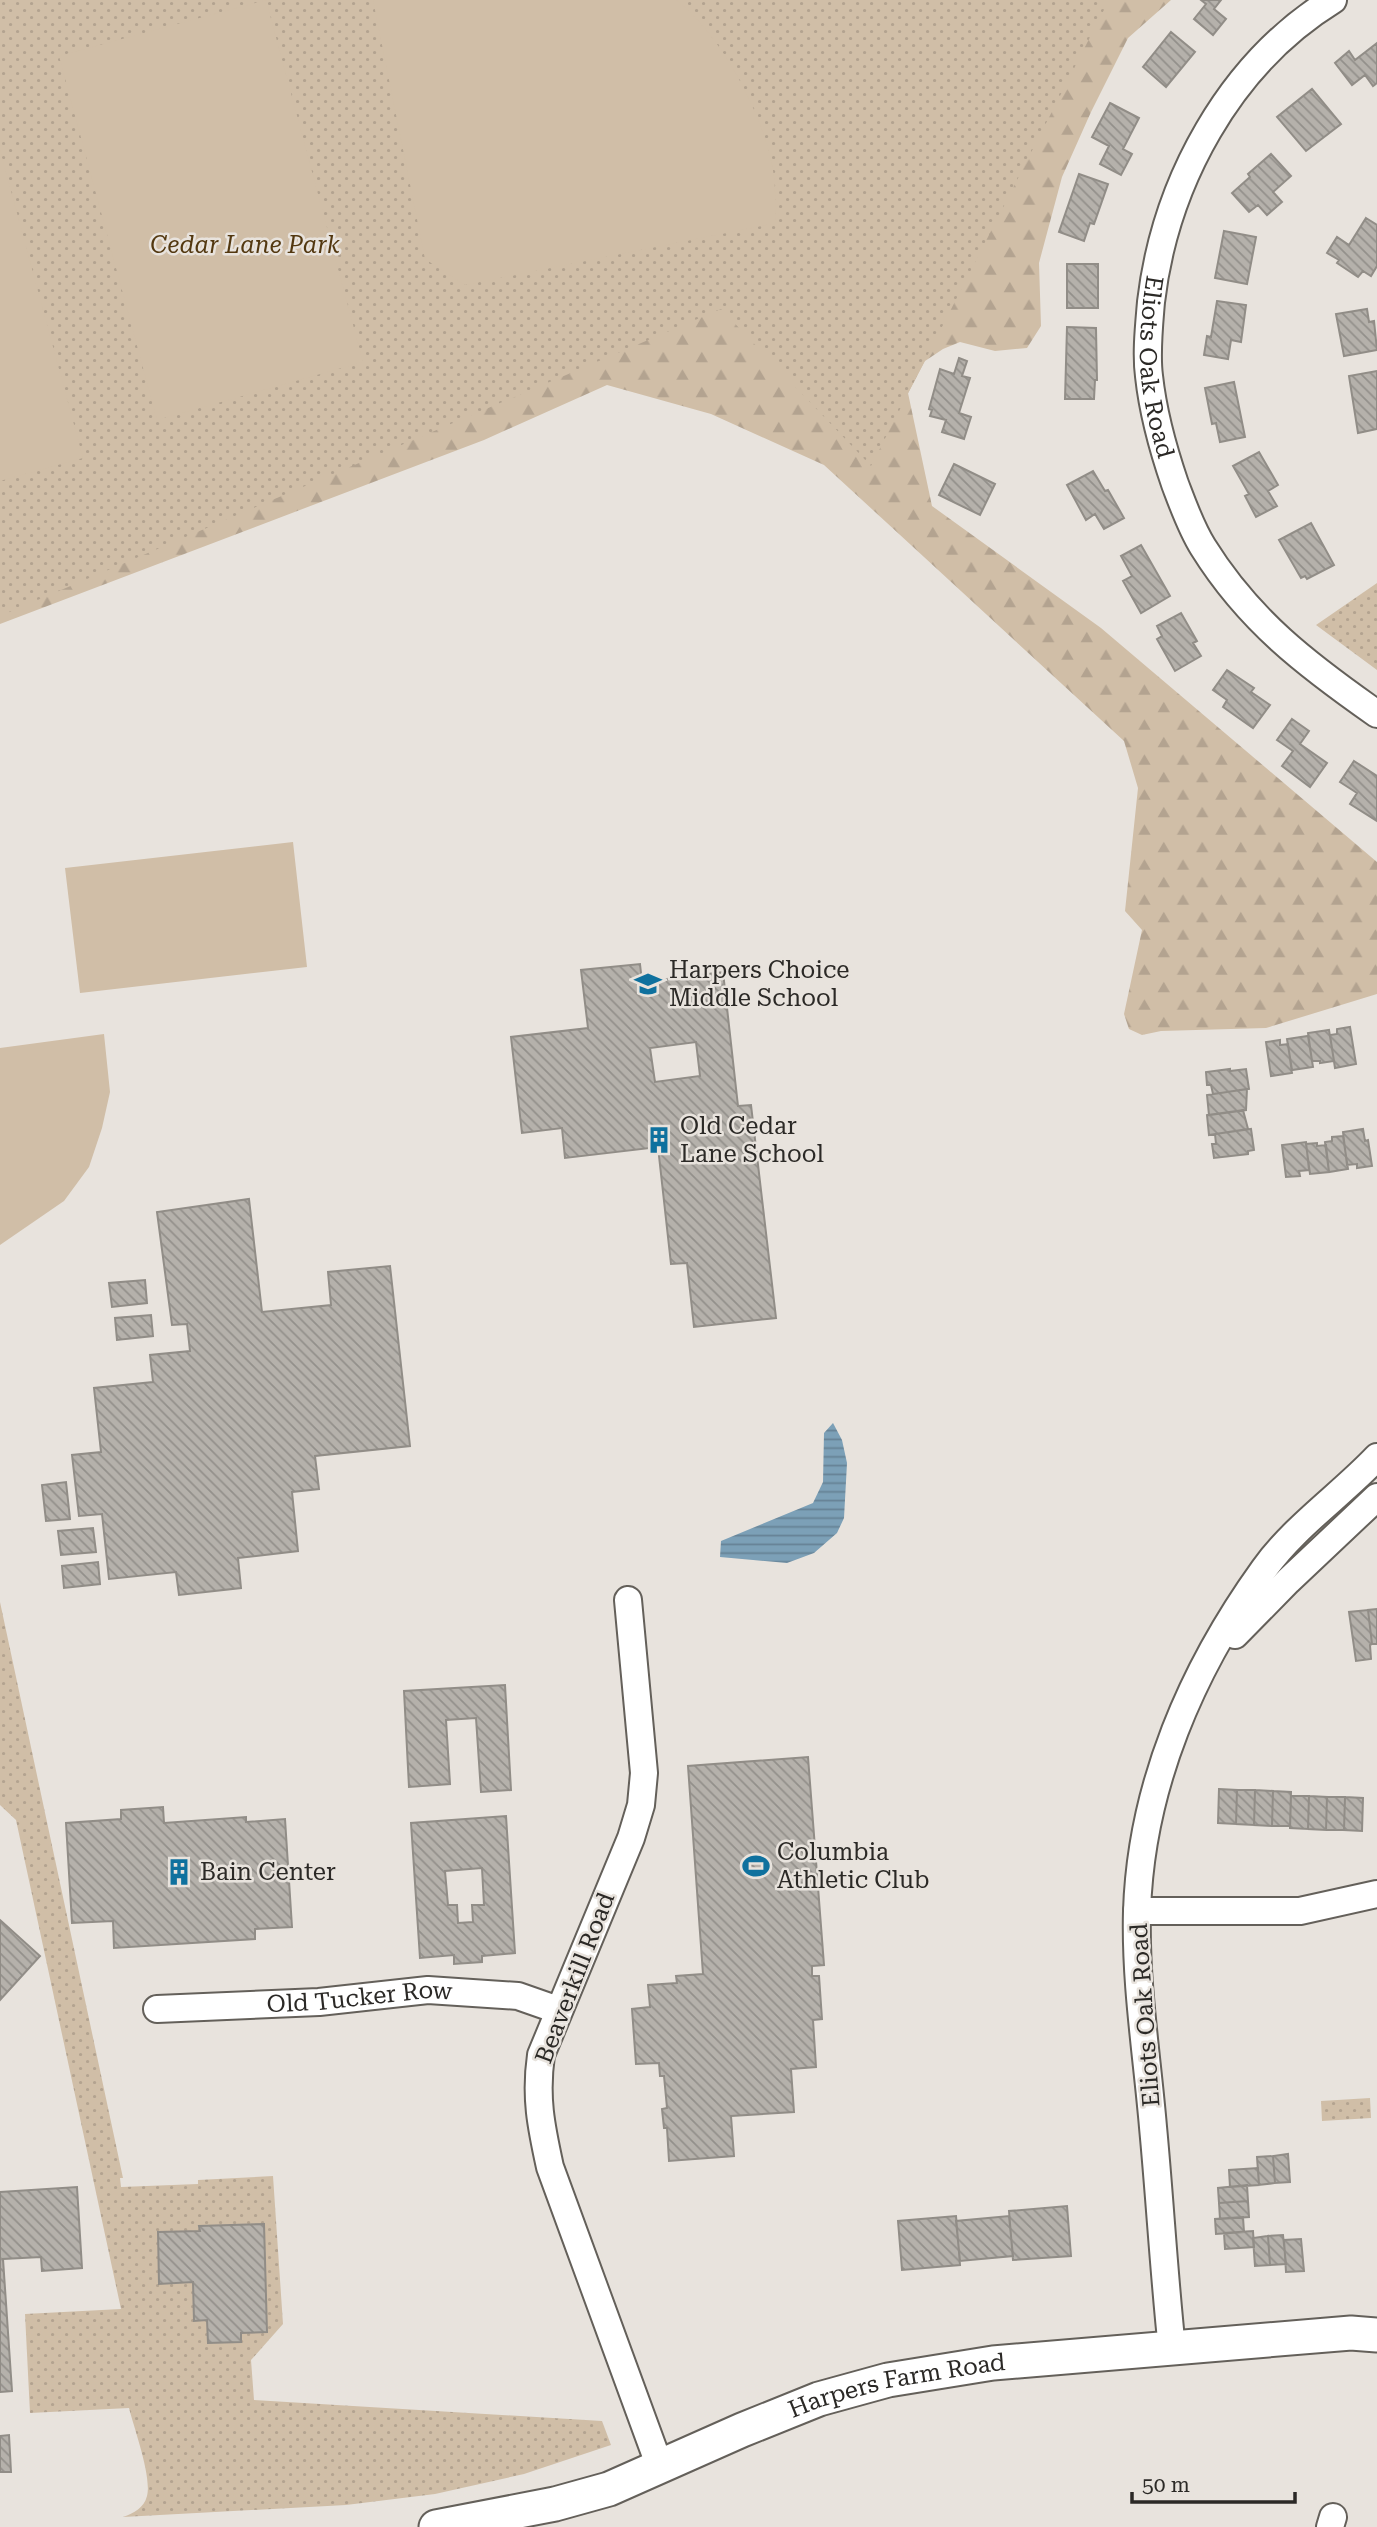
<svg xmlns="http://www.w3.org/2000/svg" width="1377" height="2527" font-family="'Roboto Serif',serif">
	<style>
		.forest { fill: url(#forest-firs) }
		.park { fill: url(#park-dots) }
		.pitch { fill: #d0bea7 }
		.water { fill: url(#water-rules) }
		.building { fill: url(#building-back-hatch); stroke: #918d87; stroke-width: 2; fill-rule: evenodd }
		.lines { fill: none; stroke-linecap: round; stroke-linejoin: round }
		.minor-casing { stroke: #64605a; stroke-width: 30 }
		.major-casing { stroke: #64605a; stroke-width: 37 }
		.minor { stroke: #fff; stroke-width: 26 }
		.major { stroke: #fff; stroke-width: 33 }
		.labels { text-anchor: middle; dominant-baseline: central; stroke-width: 5; stroke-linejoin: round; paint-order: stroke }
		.park-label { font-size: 24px; font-style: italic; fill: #533810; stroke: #e8e3dd }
		.street-label { font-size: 24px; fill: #2b2926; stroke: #e8e3dd }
		.poi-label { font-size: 24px; fill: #2b2926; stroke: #e8e3dd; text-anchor: start }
	</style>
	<defs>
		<pattern id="forest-firs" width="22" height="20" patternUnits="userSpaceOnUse" patternTransform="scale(1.75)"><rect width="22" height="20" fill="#d0bea7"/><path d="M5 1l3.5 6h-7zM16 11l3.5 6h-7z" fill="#b3a390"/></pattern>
		<pattern id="park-dots" width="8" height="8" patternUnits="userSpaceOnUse" patternTransform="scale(1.75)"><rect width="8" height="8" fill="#d0bea7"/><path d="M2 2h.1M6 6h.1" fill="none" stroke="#b3a390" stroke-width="1.8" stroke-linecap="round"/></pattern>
		<pattern id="water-rules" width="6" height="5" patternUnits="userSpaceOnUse" patternTransform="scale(1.75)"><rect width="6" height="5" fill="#7ca0b7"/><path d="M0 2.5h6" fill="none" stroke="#668295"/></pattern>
		<pattern id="building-back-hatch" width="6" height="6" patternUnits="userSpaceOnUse" patternTransform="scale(1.75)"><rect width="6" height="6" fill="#b5b1ab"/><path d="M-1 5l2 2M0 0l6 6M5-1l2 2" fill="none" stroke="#93908b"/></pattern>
	</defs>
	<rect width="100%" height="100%" fill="#e8e3dd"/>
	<path class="forest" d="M790 0H1171L1128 38 1091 112 1062 177 1039 263 1041 326 1027 348 995 351 960 342 943 349 925 361 908 393 932 506 1101 628 1377 862V994L1266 1028 1161 1031 1142 1035 1129 1029 1124 1014 1142 930 1125 911 1138 788 1124 741 824 465 711 414 607 385 484 440 0 624V518Z"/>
	<path class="park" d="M0 0H1109L871 466 721 309 0 616Z
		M1377 583V670L1316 625Z
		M0 1602 123 2178H120L121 2187 198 2184V2180L273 2176 283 2324 251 2360 254 2400 602 2421 611 2445 524 2474 435 2494 346 2505 123 2517C134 2513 144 2508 147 2496 152 2477 134 2428 129 2408L30 2413 25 2314 121 2309 16 1820 0 1805Z
		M1370 2098 1371 2118 1322 2121 1321 2101Z"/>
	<path class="pitch" d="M266 0 363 362 157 420 59 56Z
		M373 0H676C721 35 761 110 772 165 776 183 775 204 776 223L465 285 425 259Z
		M0 150 83 458 0 481Z
		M293 842 307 967 80 993 65 868Z
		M104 1034 110 1092 102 1128 89 1167 64 1201 0 1245V1048Z"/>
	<path class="water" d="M833 1423 842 1440 847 1463 844 1518 837 1533 814 1553 787 1563 720 1557 721 1541 813 1503 823 1482 824 1433Z"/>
	<path class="building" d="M1201 0H1221L1214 9 1226 19 1213 35 1194 19 1206 4Z
		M1171 32 1195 52 1166 87 1143 67Z
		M1377 43V83L1373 86 1365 75 1352 85 1335 63 1349 51 1355 60Z
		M1312 89 1341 124 1306 151 1277 117Z
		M1110 103 1139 118 1123 149 1132 154 1121 175 1100 164 1109 146 1092 137Z
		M1271 154 1291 176 1273 192 1282 202 1267 215 1258 205 1249 212 1232 193 1250 177 1248 174Z
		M1079 174 1108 184 1094 224 1090 223 1084 241 1059 232Z
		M1366 218 1377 225V266L1371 276 1363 271 1358 277 1337 263 1339 260 1327 253 1337 237 1349 245Z
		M1224 231 1256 237 1247 284 1215 278Z
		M1067 264H1098V308H1067Z
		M1217 301 1246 305 1241 342 1231 340 1228 359 1204 355 1207 336 1211 337Z
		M1367 309 1369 322 1374 321 1377 350 1344 356 1336 314Z
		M1067 327 1096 328 1097 380H1095L1094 399H1065Z
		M959 358 967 361 962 376 970 378 959 413 971 417 964 439 942 432 946 420 930 416 932 410 929 409 940 369 954 374Z
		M1377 371V429L1358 433 1349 376Z
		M1234 382 1245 437 1220 442 1216 423 1212 424 1205 388Z
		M1259 452 1278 485 1268 491 1277 506 1256 517 1245 496 1249 494 1233 466Z
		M954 464 995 484 980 515 939 495Z
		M1093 471 1105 491 1108 490 1124 518 1104 529 1095 514 1086 520 1067 485Z
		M1311 523 1334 565 1307 579 1305 576 1301 578 1279 540Z
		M1141 545 1170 596 1141 613 1123 581 1132 576 1121 556Z
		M1181 613 1197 641 1193 643 1201 656 1175 671 1157 639 1162 636 1157 626Z
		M1227 670 1254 688 1251 692 1270 705 1253 728 1223 707 1227 700 1213 690Z
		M1292 719 1309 731 1300 744 1327 763 1310 787 1282 766 1293 751 1277 740Z
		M1354 761 1377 776V821L1350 804 1357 793 1340 782Z
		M640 964 642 982 723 972 738 1106 751 1105 776 1318 694 1327 687 1263 671 1264 658 1147 565 1158 562 1128 522 1133 511 1037 588 1028 581 970ZM696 1042 700 1076 655 1082 650 1048Z
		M1350 1027 1356 1064 1335 1068 1330 1035 1337 1034V1029Z
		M1329 1030 1334 1061 1320 1063V1061H1312L1308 1033Z
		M1308 1036 1313 1067 1292 1070 1287 1039Z
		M1280 1040V1045L1288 1044 1292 1073 1271 1076 1266 1042Z
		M1230 1069V1071L1246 1069 1249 1089 1213 1094 1211 1085H1207L1206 1072Z
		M1247 1089 1246 1110 1209 1115 1207 1095Z
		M1243 1110 1248 1129 1209 1135 1207 1115Z
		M1251 1129 1254 1150 1248 1151V1154L1214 1158 1212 1144H1216L1215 1134Z
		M1363 1129 1365 1141 1368 1140 1372 1166 1357 1168V1164L1347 1165 1343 1132Z
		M1343 1136 1348 1169 1329 1172 1325 1142 1332 1141V1137Z
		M1306 1142 1309 1170 1299 1171 1300 1176 1286 1177 1282 1145Z
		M1317 1143V1146L1326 1145 1329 1172 1310 1174 1306 1144Z
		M249 1199 262 1312 331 1305 328 1272 390 1266 410 1446 315 1456 319 1489 292 1492 298 1551 238 1558 241 1588 179 1595 176 1572 109 1579 102 1514 79 1516 72 1455 101 1452 94 1388 153 1382 150 1355 190 1351 187 1324 172 1325 157 1212Z
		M145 1280 147 1303 112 1307 109 1283Z
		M151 1315 153 1336 117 1340 115 1318Z
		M66 1482 70 1519 46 1521 42 1485Z
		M93 1528 96 1552 61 1555 58 1531Z
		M98 1562 100 1584 64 1588 62 1566Z
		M1377 1609V1644H1372L1368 1610Z
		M1368 1610 1372 1644 1370 1645 1371 1659 1356 1661 1349 1612Z
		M505 1685 511 1790 481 1792 476 1718 446 1720 450 1784 409 1787 404 1691Z
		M808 1757 824 1965 812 1966V1976H819L822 2019 813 2020 816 2067 791 2069 794 2112 731 2116 734 2156 669 2161 667 2128H664L662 2109 667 2108 664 2076H660L659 2063 636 2064 632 2009 650 2007 648 1985 677 1983 676 1976 703 1974 688 1766Z
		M1219 1789 1237 1790 1236 1824 1218 1823Z
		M1237 1790H1255L1254 1825 1236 1824Z
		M1255 1790 1273 1791 1272 1826 1254 1825Z
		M1273 1791 1291 1792 1290 1826H1272Z
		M1291 1796H1309L1308 1829 1290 1828Z
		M1309 1796 1327 1797 1326 1830 1308 1829Z
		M1327 1797H1345L1344 1830H1326Z
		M1345 1797 1363 1798 1362 1831 1344 1830Z
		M163 1807 164 1823 246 1817V1822L285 1819 292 1927 255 1929V1939L114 1948 113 1921 72 1923 66 1823 121 1819V1810Z
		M506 1816 515 1953 482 1956V1962L454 1964V1955L420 1958 411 1823ZM482 1868 484 1905H472L473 1922 458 1923 457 1905H448L445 1871Z
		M0 1920 40 1956 0 2000Z
		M1288 2154 1290 2182 1275 2183 1273 2156Z
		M1273 2156 1275 2183 1259 2185 1257 2157Z
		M1258 2168 1259 2185 1230 2187 1229 2170Z
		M1247 2185 1248 2201 1219 2203 1218 2188Z
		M77 2187 82 2268 42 2271 41 2257 3 2259 12 2391 0 2392V2192Z
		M1248 2201 1249 2217 1220 2219 1219 2203Z
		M1067 2206 1071 2256 1013 2260 1009 2211Z
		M956 2216 960 2265 902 2270 898 2221Z
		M1009 2216 1013 2256 960 2261 956 2221Z
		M1243 2217 1244 2232 1216 2234 1215 2219Z
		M264 2224 267 2332 241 2333V2342L208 2343 207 2320 194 2321 193 2282 159 2284 158 2232 200 2231 199 2226Z
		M1253 2231 1254 2247 1225 2249 1224 2233Z
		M1283 2235 1286 2264 1270 2265 1268 2236Z
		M1268 2236 1270 2265 1255 2266 1253 2238Z
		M1301 2239 1304 2271 1286 2272 1284 2240Z
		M9 2435 11 2472H0V2436Z"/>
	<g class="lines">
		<defs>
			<g id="minor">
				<path id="s1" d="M1333 0C1229 64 1165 183 1151 302 1149 326 1146 353 1149 376 1153 413 1163 449 1175 484 1183 505 1191 528 1203 547 1249 621 1307 665 1377 714"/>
				<path d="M628 1600 644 1773 641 1805 631 1838 541 2055C535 2097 541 2126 550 2167L660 2467"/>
				<path d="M1235 1635 1288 1581 1377 1497"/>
				<path d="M1137 1911H1300L1377 1894"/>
				<path id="s2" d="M157 2009 319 2002 428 1990 518 1996 558 2010"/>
				<path d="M1172 2349C1164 2275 1160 2201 1153 2127 1147 2056 1135 1983 1137 1911 1141 1786 1192 1669 1264 1569 1295 1526 1341 1495 1377 1457"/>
				<path d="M1330 2527 1333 2517"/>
			</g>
			<g id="major">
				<path id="s3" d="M436 2527 555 2504 609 2489 742 2430 819 2399 888 2380 993 2363 1351 2333 1377 2335"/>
			</g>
		</defs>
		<use href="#minor" class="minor-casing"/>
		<use href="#major" class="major-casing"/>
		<use href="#minor" class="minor"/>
		<use href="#major" class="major"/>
	</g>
	<defs>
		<symbol id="school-bare" viewBox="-9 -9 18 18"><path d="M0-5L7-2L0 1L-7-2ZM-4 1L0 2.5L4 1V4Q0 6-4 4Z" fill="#0f719e" stroke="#e8e3dd" stroke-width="2.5" paint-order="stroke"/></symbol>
		<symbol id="building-bare" viewBox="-9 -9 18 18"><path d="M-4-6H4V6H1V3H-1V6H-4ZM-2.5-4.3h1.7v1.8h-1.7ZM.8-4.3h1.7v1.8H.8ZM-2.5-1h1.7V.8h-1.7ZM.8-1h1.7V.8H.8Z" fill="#0f719e" stroke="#e8e3dd" stroke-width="2.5" paint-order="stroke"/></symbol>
		<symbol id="stadium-bare" viewBox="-9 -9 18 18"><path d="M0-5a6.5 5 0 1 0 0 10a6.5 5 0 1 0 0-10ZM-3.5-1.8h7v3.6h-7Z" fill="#0f719e" stroke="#e8e3dd" stroke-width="2.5" paint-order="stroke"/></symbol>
	</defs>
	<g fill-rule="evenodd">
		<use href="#school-bare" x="629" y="965" width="38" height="38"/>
		<use href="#building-bare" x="640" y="1121" width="38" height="38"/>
		<use href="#stadium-bare" x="737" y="1847" width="38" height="38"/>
		<use href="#building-bare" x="160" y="1853" width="38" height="38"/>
	</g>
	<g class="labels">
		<g class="park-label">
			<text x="245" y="245">Cedar Lane Park</text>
		</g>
		<g class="street-label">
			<text stroke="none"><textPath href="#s1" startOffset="430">Eliots Oak Road</textPath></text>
			<text transform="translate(575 1978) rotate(-69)">Beaverkill Road</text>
			<text stroke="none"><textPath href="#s2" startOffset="203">Old Tucker Row</textPath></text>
			<text transform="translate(1145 2015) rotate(-94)">Eliots Oak Road</text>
			<text stroke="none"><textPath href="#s3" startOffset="485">Harpers Farm Road</textPath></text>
		</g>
		<g class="poi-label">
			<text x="669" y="970">Harpers Choice<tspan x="669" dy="28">Middle School</tspan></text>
			<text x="680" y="1126">Old Cedar<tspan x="680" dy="28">Lane School</tspan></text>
			<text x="777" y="1852">Columbia<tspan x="777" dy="28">Athletic Club</tspan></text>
			<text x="200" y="1872">Bain Center</text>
		</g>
	</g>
	<path d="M1132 2492v10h163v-10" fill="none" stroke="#2b2926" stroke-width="3.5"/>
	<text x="1142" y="2492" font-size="21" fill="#2b2926" stroke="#e8e3dd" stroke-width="5" paint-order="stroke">50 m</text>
</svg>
